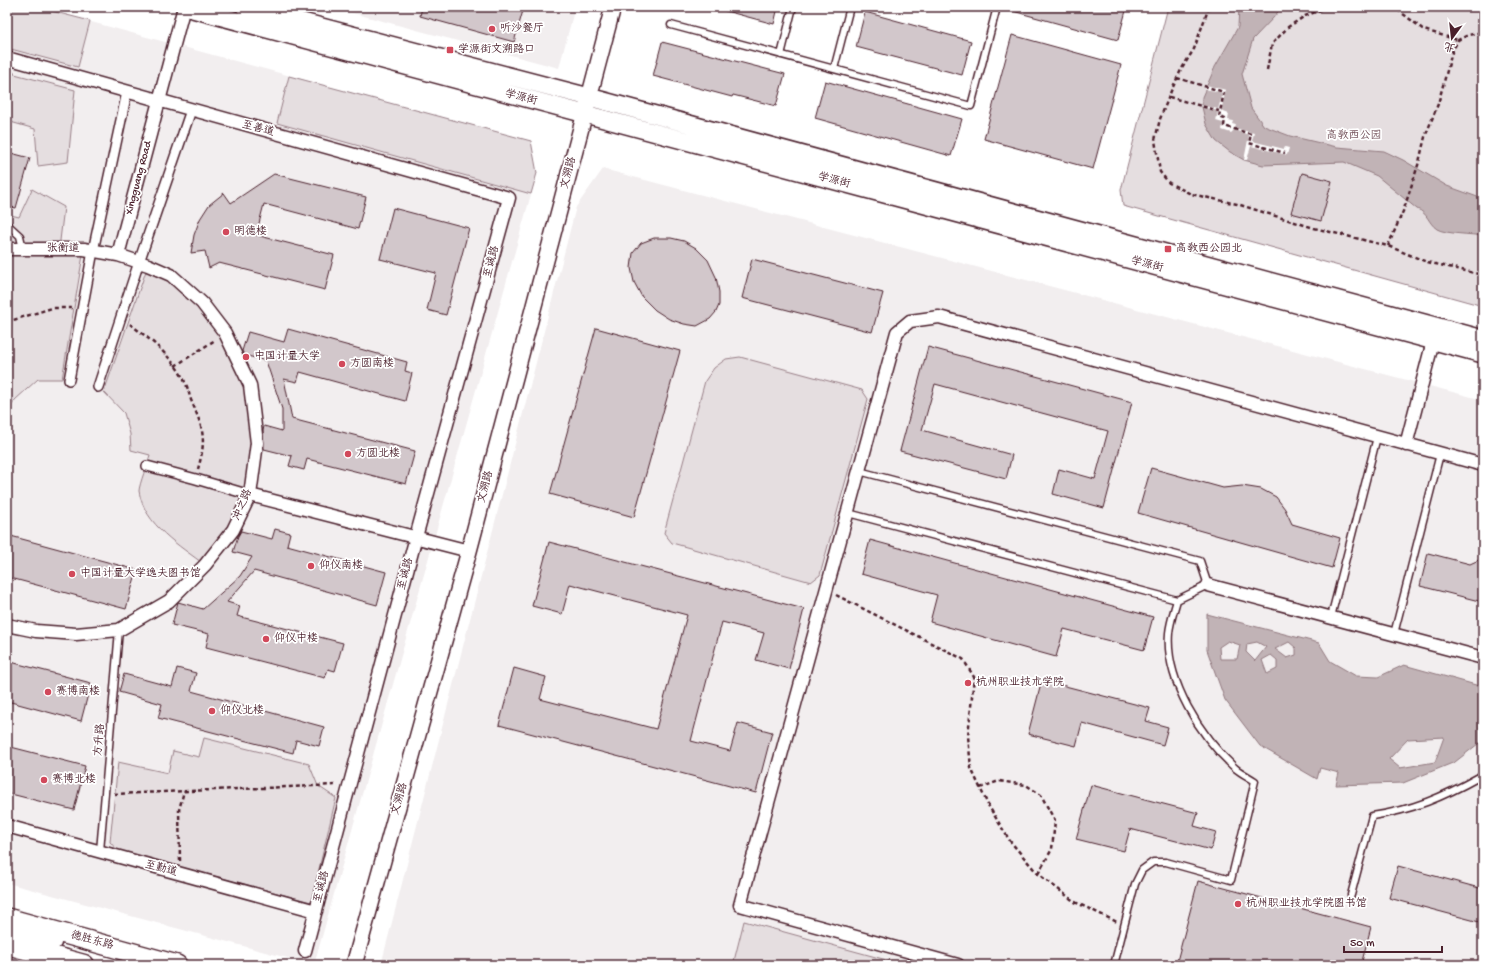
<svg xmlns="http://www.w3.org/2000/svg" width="1490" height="972" font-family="'Gochi Hand','LXGW WenKai TC',sans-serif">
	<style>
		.built { fill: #f2eeef }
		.green { fill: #e5dee0; stroke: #987e86 }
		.water { fill: #c1b3b6; stroke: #91787e; fill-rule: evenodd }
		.pier { fill: #fff }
		.building { fill: #d2c7cb; stroke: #4a1f2b }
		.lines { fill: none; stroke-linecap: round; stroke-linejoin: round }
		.service-casing { stroke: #4a1f2b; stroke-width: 9 }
		.pedestrian-casing { stroke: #4a1f2b; stroke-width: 12 }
		.minor-casing { stroke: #4a1f2b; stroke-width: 15 }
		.tertiary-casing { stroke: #4a1f2b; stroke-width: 18 }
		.secondary-casing { stroke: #4a1f2b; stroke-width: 20 }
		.primary-casing { stroke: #4a1f2b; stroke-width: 22 }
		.trunk-casing { stroke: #4a1f2b; stroke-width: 23 }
		.path { stroke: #4a1f2b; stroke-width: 2.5; stroke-dasharray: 4 3; stroke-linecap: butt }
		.service { stroke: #fff; stroke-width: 6 }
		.pedestrian { stroke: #fff; stroke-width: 9 }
		.minor { stroke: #fff; stroke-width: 12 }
		.tertiary { stroke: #fff; stroke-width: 15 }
		.secondary { stroke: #fff; stroke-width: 17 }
		.primary { stroke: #fff; stroke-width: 19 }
		.trunk { stroke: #fff; stroke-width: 20 }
		.poi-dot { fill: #d1495b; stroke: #fff; stroke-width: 1.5 }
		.labels { text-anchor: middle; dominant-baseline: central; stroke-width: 3.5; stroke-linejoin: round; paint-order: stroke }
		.poi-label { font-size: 11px; fill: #4a1f2b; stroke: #fff; text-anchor: start }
		.street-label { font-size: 11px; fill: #4a1f2b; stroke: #fff }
		.park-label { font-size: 11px; fill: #714f58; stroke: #fff }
	</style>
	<rect width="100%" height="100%" fill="#fff"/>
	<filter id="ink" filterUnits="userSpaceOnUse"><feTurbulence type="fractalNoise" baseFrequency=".025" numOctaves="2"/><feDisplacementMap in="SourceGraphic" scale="8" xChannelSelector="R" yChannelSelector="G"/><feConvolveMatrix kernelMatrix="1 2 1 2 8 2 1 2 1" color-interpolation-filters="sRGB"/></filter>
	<g filter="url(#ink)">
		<path class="built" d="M7 7H36L531 141 537 173 314 965 7 883Z
			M330 7H575L559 68Z
			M603 169 1483 400V965H381L576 207Z"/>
		<path class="green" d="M7 7H36L90 21 78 67 7 48Z
			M1168 7H1483V306L1123 206 1121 190Z
			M7 72 75 90 68 162 38 166 35 129 7 121Z
			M289 76 531 141 537 173 531 194 277 123Z
			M32 189 64 207 59 249H84L62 379H38L15 400 7 413V214L19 217Z
			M148 265 202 303 250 385 257 443 250 495 205 565C180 546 144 525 139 491 139 485 148 462 150 455L131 450 130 434 124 413 104 392Z
			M740 357 862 390 868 399 820 575 811 582 672 543 664 533 705 381 714 368 726 359Z
			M204 738 309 764 318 786 336 798 311 902 117 850 110 842 118 762 168 773 173 751 199 757Z
			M744 921 905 965H733Z"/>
		<path class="water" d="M1239 7H1281L1275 16 1253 39 1242 74 1251 108 1264 126 1290 136 1337 147 1384 151 1403 160 1447 186 1483 199V236C1472 234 1445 234 1437 229 1428 223 1428 213 1417 209L1377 176 1344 162 1263 165 1244 160 1230 152 1216 141 1206 124 1202 107V97L1215 67 1238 27Z
			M1207 614 1319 643 1330 661 1356 676 1378 677 1404 665 1483 687V740L1455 762 1403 783 1336 785 1339 773 1320 768 1317 779 1260 746 1225 700 1207 650ZM1228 641 1240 645 1237 659H1220L1219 647ZM1257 642 1266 647 1255 661 1246 652 1247 644ZM1289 642 1296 648V655L1287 658 1275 649ZM1271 655 1277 660V669L1267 674 1262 660ZM1444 737 1435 762 1400 768 1389 759 1408 739Z"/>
		<path class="pier" d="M1206 85 1226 90 1221 111 1229 114 1228 120 1233 121 1232 124 1236 125 1235 128 1254 133 1252 141 1284 149 1285 147 1289 148 1287 155 1251 146 1247 160H1244L1249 135 1234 130 1231 133 1222 130 1223 123 1216 121 1218 111 1202 107 1201 105 1218 109 1223 93 1205 89Z"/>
		<path class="building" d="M422 7H524L514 42 420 16Z
			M722 7H778L774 24 722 10Z
			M1010 7H1127L1118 40 1009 10Z
			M865 12 971 41 962 75 856 47Z
			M1012 35 1121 65 1093 169 984 139Z
			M662 42 785 74 776 106 733 95 732 97 653 76Z
			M825 81 962 119 951 156 815 118Z
			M7 152 30 158 16 208 7 206Z
			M1302 173 1332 181 1321 221 1291 213Z
			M274 174 366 197 358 229 264 204 256 235 334 255 325 290 219 263 209 268 205 251 191 253 194 235 200 219 209 205 224 193 231 203Z
			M393 208 469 228 446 315 427 310 436 273 380 259Z
			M654 238H671L684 241 696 248 708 260 716 277 719 292V305L716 312 710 319 697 326 684 324 669 319 655 310 642 297 634 282 631 268 633 253 641 243Z
			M752 259 883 293 872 332 742 298Z
			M596 328 680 351 634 517 550 494Z
			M288 329 407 362 405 371 412 373 405 401 300 372 297 382 284 379 292 419 415 451 406 484 307 459 304 470 289 466 292 456 264 449 263 431 264 426 282 431V409L266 361 244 355 242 351 248 332 284 342Z
			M928 347 1132 402 1104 508 1053 494 1059 469 1095 479 1108 431 935 384 922 430 1012 455 1006 479 900 451Z
			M1151 468 1223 488 1242 486 1261 489 1276 497 1285 509 1292 524 1340 538 1332 568 1138 513Z
			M275 529 290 533 287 545 386 572 377 605 254 571 227 602 240 606 237 616 343 643 335 671 328 669 325 678 206 647 209 634 172 625 178 602 203 609 240 576 252 557 233 552 238 536 241 531 272 539Z
			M7 535 137 570 126 609 7 577Z
			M870 540 1153 617 1144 650 1064 629 1056 657 930 622 937 595 861 574Z
			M549 542 804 609 789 669 756 660 764 633 722 622 691 741 730 751 738 723 772 732 756 793 499 725 514 668 546 677 540 699 656 729 687 615 570 584 562 614 532 606Z
			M1428 553 1470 564 1483 558V602L1420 586Z
			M7 661 91 683 81 721 7 701Z
			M177 668 196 673 191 691 324 727 319 746 296 740 293 753 158 718 162 704 119 692 124 674 172 687Z
			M1042 680 1150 708 1146 721 1168 727 1163 745 1082 723 1076 746 1028 734Z
			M7 746 85 766 74 810 7 793Z
			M1091 785 1198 813 1194 826 1216 832 1211 850 1130 829 1124 851 1076 839Z
			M1398 866 1483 889V923L1389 898Z
			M1198 881 1371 927 1361 965H1176Z"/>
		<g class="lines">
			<defs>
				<path id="service" d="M671 25 971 106 997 7
					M781 55 793 7
					M834 69 850 7
					M7 224 20 236 23 249
					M848 513 1177 600 1208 585 1200 561 859 471
					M1331 617 1377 437
					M1394 634 1440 454
					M100 851 119 630
					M1351 895 1372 816C1413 810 1443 797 1479 777L1483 773
					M1114 965 1135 884 1142 870 1153 862H1166L1231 880 1255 781C1249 777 1241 773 1235 768 1201 737 1165 681 1169 633 1170 622 1174 611 1177 600"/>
				<path id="pedestrian" d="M69 380 93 251 127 92
					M98 387 139 262 191 110
					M147 466 196 479 250 495"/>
				<path id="minor" d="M7 58 509 198 416 537 305 951
					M7 249H84L118 255 148 265 171 275 202 303 225 333 250 385 257 443 250 495 233 530 205 565 169 601 119 630 76 634 36 631 7 625
					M118 255 184 7
					M1406 445 1433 341
					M250 495 469 551
					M1208 585 1483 658
					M7 826 316 911
					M958 965 740 905 897 332 910 321 939 317 1483 465"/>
				<path id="tertiary" d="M354 965 469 551 613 7"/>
				<path id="secondary" d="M185 7 1483 354
					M245 7 589 97 1483 339"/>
				<path id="primary" d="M7 918 177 965
					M7 935 52 941"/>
				<path id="trunk" d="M7 944 84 965"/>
			</defs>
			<use href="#service" class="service-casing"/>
			<use href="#pedestrian" class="pedestrian-casing"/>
			<use href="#minor" class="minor-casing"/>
			<use href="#tertiary" class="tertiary-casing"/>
			<use href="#secondary" class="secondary-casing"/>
			<use href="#primary" class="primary-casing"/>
			<use href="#trunk" class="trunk-casing"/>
			<path class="path" d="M1209 7 1194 49 1181 70 1171 91 1160 119 1155 140 1160 172 1169 183 1191 194 1237 204 1314 228 1388 246 1427 262 1483 275
				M1391 7 1398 10 1424 30 1458 40
				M1267 70 1272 44 1288 27 1305 16 1328 7
				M1177 78 1224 92 1219 117 1225 119 1224 126 1251 134 1249 143 1285 153
				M7 81 14 71
				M1169 97 1219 111
				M1388 246 1404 209 1419 162 1425 137 1438 104 1452 52 1458 40 1468 35 1483 32
				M7 322 52 308H73
				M130 324C151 340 174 358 185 382 188 388 189 394 191 400 203 428 207 438 198 469
				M175 366 215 340
				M836 595 963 659 974 677 968 736 971 768 988 805 1010 841 1038 874 1075 902 1117 922
				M980 788 999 781 1026 785 1041 795 1055 821 1052 849 1038 874
				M114 794 337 785
				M180 861 179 810 184 791"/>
			<use href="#service" class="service"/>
			<use href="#pedestrian" class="pedestrian"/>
			<use href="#minor" class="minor"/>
			<use href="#tertiary" class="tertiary"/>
			<use href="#secondary" class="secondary"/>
			<use href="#primary" class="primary"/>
			<use href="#trunk" class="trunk"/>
		</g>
	</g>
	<g class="poi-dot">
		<circle cx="492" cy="29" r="4"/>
		<rect x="446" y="46" width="8" height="8" rx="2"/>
		<circle cx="226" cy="232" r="4"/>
		<rect x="1164" y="245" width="8" height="8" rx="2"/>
		<circle cx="246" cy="357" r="4"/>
		<circle cx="342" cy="364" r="4"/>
		<circle cx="348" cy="454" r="4"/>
		<circle cx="311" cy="566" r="4"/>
		<circle cx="72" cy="574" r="4"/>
		<circle cx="266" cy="639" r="4"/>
		<circle cx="968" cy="683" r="4"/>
		<circle cx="48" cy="692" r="4"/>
		<circle cx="212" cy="711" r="4"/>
		<circle cx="44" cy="780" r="4"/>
		<circle cx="1238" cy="904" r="4"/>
	</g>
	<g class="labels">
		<g class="poi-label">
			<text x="500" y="29">听沙餐厅</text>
			<text x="458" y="50">学源街文溯路口</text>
			<text x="234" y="232">明德楼</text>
			<text x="1176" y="249">高教西公园北</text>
			<text x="254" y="357">中国计量大学</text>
			<text x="350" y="364">方圆南楼</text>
			<text x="356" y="454">方圆北楼</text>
			<text x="319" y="566">仰仪南楼</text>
			<text x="80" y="574">中国计量大学逸夫图书馆</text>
			<text x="274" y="639">仰仪中楼</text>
			<text x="976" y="683">杭州职业技术学院</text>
			<text x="56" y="692">赛博南楼</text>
			<text x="220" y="711">仰仪北楼</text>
			<text x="52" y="780">赛博北楼</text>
			<text x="1246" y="904">杭州职业技术学院图书馆</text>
		</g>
		<g class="street-label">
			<text transform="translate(521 98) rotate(15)">学源街</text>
			<text transform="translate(258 129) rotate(15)">至善道</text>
			<text transform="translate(569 173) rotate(-75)">文溯路</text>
			<text transform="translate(139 178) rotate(-75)">Xingguang Road</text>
			<text transform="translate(834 181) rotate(15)">学源街</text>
			<text transform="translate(63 249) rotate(1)">张衡道</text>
			<text transform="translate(492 262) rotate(-75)">至诚路</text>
			<text transform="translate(1147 265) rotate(15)">学源街</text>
			<text transform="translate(486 487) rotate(-75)">文溯路</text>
			<text transform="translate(243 505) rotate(-68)">冲之路</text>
			<text transform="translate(406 574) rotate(-75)">至诚路</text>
			<text transform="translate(100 740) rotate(-85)">方升路</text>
			<text transform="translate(400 799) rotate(-74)">文溯路</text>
			<text transform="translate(161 869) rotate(15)">至勤道</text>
			<text transform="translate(322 887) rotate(-75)">至诚路</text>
			<text transform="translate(92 941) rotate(15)">德胜东路</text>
		</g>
		<g class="park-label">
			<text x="1354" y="136">高教西公园</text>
		</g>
	</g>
	<rect width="1490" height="972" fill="none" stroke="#fff" stroke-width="24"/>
	<rect x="12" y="12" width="1466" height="948" fill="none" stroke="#4a1f2b" stroke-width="1.5" filter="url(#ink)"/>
	<g transform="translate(1452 38) rotate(195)" stroke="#ffffff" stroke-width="3" paint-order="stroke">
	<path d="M0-3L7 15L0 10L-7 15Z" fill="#4a1f2b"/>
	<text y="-6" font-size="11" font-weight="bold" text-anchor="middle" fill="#4a1f2b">北</text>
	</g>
	<path d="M1344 946v6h98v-6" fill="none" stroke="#4a1f2b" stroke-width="2"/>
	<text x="1350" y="946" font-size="12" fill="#4a1f2b" stroke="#ffffff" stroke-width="3" paint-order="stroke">50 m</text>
</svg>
